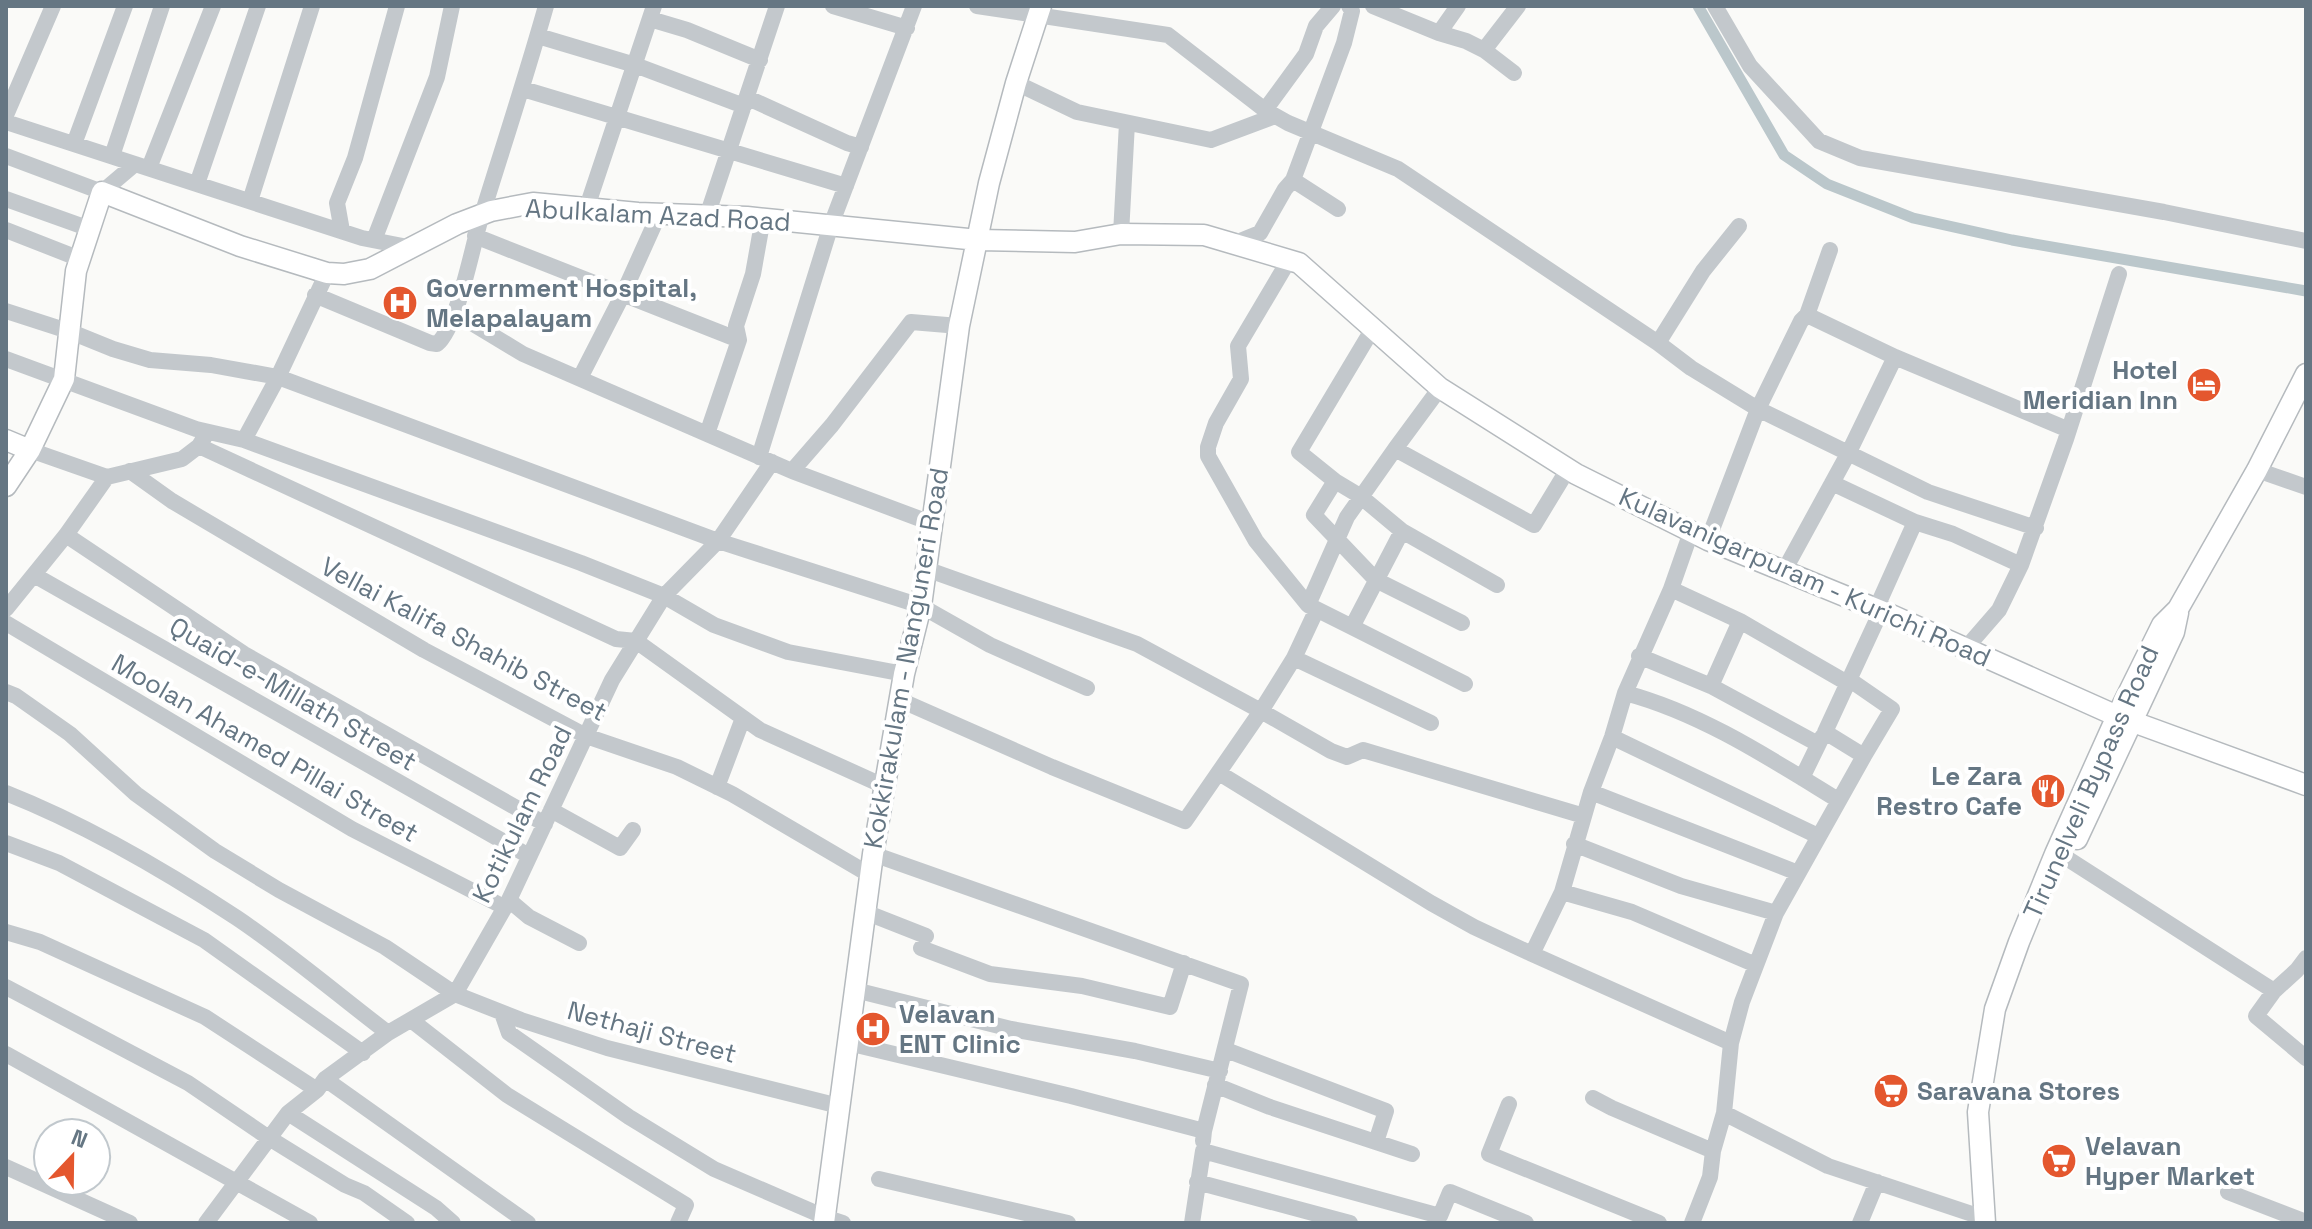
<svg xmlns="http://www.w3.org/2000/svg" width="2312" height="1229" font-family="'Space Grotesk',sans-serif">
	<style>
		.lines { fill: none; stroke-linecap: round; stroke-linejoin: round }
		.canal { stroke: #bbc7cb; stroke-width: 11 }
		.major-casing { stroke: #b5babe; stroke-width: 23 }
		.minor { stroke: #c3c8cc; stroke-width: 16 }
		.major { stroke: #fff; stroke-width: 20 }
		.labels { text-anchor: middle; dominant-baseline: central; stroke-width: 8; stroke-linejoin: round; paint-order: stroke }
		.street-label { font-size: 26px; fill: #657683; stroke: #fff }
		.poi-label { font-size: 26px; font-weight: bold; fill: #657683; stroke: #fff; text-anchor: start }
	</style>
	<rect width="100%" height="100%" fill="#fafaf8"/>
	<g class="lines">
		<path class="canal" d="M1698 6 1784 155 1827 184 1913 218 2012 240 2306 291"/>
		<defs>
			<path id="major" d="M6 440 30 450
				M6 486 30 450 64 379 76 271 102 192 240 246 327 273 344 274 370 269 457 224 491 211 533 203 638 213 747 217 978 240 1075 242 1121 234 1204 235 1299 263 1440 388 1576 474 1708 540 1891 615 2117 716 2306 785
				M2077 839 2174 632 2178 613
				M824 1223 873 854 904 674 921 606 959 326 989 183 1016 83 1041 6
				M1985 1223 1978 1112 1995 1009 2019 942 2055 854 2117 716 2162 625 2178 609 2257 470 2306 374"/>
		</defs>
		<use href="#major" class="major-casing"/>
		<path class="minor" d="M833 6 907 28
			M977 6 1168 35 1265 110 1288 123 1398 169 1658 343 1691 368 1758 409 1801 321 1807 315
			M1373 6 1439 33 1466 41 1484 50 1514 73
			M1715 6 1750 66 1819 141 1860 158 2164 212 2306 241
			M650 19 687 30 760 60
			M1439 33 1458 6
			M538 36 635 65 744 106 748 98 847 143 861 147
			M1484 50 1518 6
			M1016 83 1077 112 1211 140 1275 116
			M523 89 846 186
			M1265 110 1306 54 1316 26 1333 6
			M6 115 53 6
			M6 122 362 238 413 248
			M74 144 125 6
			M6 156 102 192 135 164
			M112 156 162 6
			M149 168 213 6
			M1293 180 1338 209
			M197 184 258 6
			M6 199 90 229
			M250 201 312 6
			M587 207 654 6
			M707 216 777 6
			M6 230 80 259
			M342 231 337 203 355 158 397 6
			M1121 234 1127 123
			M475 236 739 340 707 434
			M374 240 437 77 452 6
			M1233 244 1260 233 1285 189 1293 180 1344 43 1352 11 1349 6
			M1830 250 1807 315 1895 357
			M1289 260 1238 346 1241 379 1216 423 1208 447V456L1256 541 1308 605
			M327 273 278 377 718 541 921 606 990 645 1087 688
			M315 295 430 343 437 344C458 326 472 247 481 218 503 147 526 77 546 6
			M6 311 71 332 113 349 150 360 211 365 278 377 244 440 196 429 6 359
			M455 313 523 354 792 471 931 523
			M1372 330 1299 452 1335 481 1314 515 1376 580 1462 623
			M739 340 736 326 753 274 763 218
			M1658 343 1703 271 1739 226
			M580 378 623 294 659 214
			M244 440 581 563 664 596 714 625 788 652 904 674
			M199 446 616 639 636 641 760 730 886 787
			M1395 449 1440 388
			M30 450 107 477 182 459 199 446 204 438
			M759 457 831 225 914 6
			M2257 470 2306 487
			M130 471 172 501 424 650 586 736 677 767 732 794 870 875
			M792 471 832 425 911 322 959 326
			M1335 481 1360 496 1402 531
			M1832 483 1915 522
			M1691 532 1671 589 1740 621 1849 684
			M66 535 244 654 545 824
			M1708 540 1758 409 1928 492 2036 528
			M926 569 1137 644 1261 711 1294 658
			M1784 571 1849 452 1895 357 2069 430
			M34 575 529 856
			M1497 585 1402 531 1352 627 1308 605 1347 517 1395 449 1534 525 1568 469
			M1671 589 1625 693 1612 737 1591 792 1562 892 1532 954 1731 1043
			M6 609 66 535 107 477
			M1876 609 1915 522 1953 534 2021 565
			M1316 611 1294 658 1431 723
			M1740 621 1711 686 1818 744
			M6 623 352 829 504 907
			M1352 627 1465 684
			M1966 648 1999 610 2021 565 2066 439 2119 274
			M1639 656 1711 686
			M1850 680 1892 709 1864 756
			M6 692 16 696 70 734 136 794 215 851 279 890 385 947 455 994 521 1020 607 1048 839 1106
			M1625 693C1701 713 1771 759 1838 800
			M900 700 1052 767 1185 821 1261 711 1331 751 1347 757 1363 750 1584 816
			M1612 737 1818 836
			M1219 773 1431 903 1474 927 1532 954
			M1802 778 1822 737
			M717 787 743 718
			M1591 792 1798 873
			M6 793C87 825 164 870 237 918 289 953 338 995 388 1033
			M551 810 620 848 633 830
			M6 843 59 863 204 940 363 1053
			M1574 844 1681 886 1776 913
			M873 854 1241 984 1204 1131
			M2068 859 2274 991 2297 970 2306 958
			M1562 892 1632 912 1756 965
			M509 900 529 917 579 943
			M865 912 926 936
			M6 932 40 942 205 1017 317 1090
			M921 948 990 974 1082 986 1170 1007 1184 963
			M6 987 188 1083 269 1138 345 1185 364 1193 407 1223
			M855 990 1011 1029 1135 1051 1220 1071
			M2274 991 2256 1016 2306 1058
			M455 994 509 900 612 680 664 596 718 541 772 462
			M502 1013 509 1033 629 1117 714 1169 825 1217 843 1223
			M411 1020 507 1095 686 1205 678 1223
			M848 1043 1071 1096 1204 1131 1203 1141
			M1226 1050 1386 1111 1376 1142
			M6 1054 310 1223
			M325 1079 528 1223
			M1215 1085 1270 1107 1412 1154
			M1593 1098 1612 1108 1713 1151
			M1509 1104 1489 1154 1659 1223
			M288 1113 436 1208 453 1223
			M1724 1113 1828 1166 1984 1218
			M6 1167 130 1223
			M879 1179 1068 1223
			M1197 1182 1350 1223
			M2228 1192 2306 1222
			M206 1223 288 1113 317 1090 325 1079 388 1033 455 994
			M1192 1223 1203 1151 1440 1216 1450 1192 1526 1223
			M1692 1223 1710 1177 1713 1151 1724 1113 1731 1043 1742 1002 1776 913 1864 756 1825 732 1881 611
			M1860 1223 1877 1182"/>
		<use href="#major" class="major"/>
	</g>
	<defs>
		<symbol id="hospital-disc" viewBox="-11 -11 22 22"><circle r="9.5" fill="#e4572e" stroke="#fff"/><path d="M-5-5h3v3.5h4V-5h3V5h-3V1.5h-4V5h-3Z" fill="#fff"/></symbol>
		<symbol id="hotel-disc" viewBox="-11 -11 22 22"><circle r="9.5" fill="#e4572e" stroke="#fff"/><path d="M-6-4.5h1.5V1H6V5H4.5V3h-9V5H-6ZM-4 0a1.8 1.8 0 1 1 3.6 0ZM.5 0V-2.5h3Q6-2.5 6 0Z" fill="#fff"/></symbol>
		<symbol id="restaurant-disc" viewBox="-11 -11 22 22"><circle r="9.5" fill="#e4572e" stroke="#fff"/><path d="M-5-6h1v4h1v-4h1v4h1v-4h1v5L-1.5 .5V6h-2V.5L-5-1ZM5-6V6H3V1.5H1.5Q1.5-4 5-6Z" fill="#fff"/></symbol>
		<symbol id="supermarket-disc" viewBox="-11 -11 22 22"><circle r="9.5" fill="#e4572e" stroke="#fff"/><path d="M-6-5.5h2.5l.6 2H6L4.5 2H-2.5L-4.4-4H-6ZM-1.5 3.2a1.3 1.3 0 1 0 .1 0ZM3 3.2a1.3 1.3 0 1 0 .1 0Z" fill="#fff"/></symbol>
	</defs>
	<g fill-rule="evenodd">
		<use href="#hospital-disc" x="380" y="283" width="40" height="40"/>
		<use href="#hotel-disc" x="2184" y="365" width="40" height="40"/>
		<use href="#restaurant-disc" x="2028" y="771" width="40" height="40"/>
		<use href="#hospital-disc" x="853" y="1009" width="40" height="40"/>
		<use href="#supermarket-disc" x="1871" y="1071" width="40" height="40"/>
		<use href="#supermarket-disc" x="2039" y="1141" width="40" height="40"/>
	</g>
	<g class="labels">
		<g class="street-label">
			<text transform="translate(658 215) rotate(3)">Abulkalam Azad Road</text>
			<text transform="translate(1805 577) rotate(24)">Kulavanigarpuram - Kurichi Road</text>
			<text transform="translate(464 639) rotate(28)">Vellai Kalifa Shahib Street</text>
			<text transform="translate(906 658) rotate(-80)">Kokkirakulam - Nanguneri Road</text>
			<text transform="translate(293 694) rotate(30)">Quaid-e-Millath Street</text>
			<text transform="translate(265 748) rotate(30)">Moolan Ahamed Pillai Street</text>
			<text transform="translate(2091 782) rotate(-66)">Tirunelveli Bypass Road</text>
			<text transform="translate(522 814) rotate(-64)">Kotikulam Road</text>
			<text transform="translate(652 1032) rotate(15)">Nethaji Street</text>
		</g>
		<g class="poi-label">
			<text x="426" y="288">Government Hospital,<tspan x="426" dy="30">Melapalayam</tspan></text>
			<text x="2178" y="370" text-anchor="end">Hotel<tspan x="2178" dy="30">Meridian Inn</tspan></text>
			<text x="2022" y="776" text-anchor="end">Le Zara<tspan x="2022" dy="30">Restro Cafe</tspan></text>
			<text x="899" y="1014">Velavan<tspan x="899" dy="30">ENT Clinic</tspan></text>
			<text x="1917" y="1091">Saravana Stores</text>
			<text x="2085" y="1146">Velavan<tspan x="2085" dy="30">Hyper Market</tspan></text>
		</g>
	</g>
	<rect width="2312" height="1229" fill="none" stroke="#657683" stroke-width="16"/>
	<g transform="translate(72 1157) rotate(22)"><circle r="38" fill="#ffffff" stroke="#c1c8cd" stroke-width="2"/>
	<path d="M0-6L14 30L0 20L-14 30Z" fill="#e4572e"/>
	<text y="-12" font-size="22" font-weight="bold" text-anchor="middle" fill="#657683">N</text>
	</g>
</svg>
